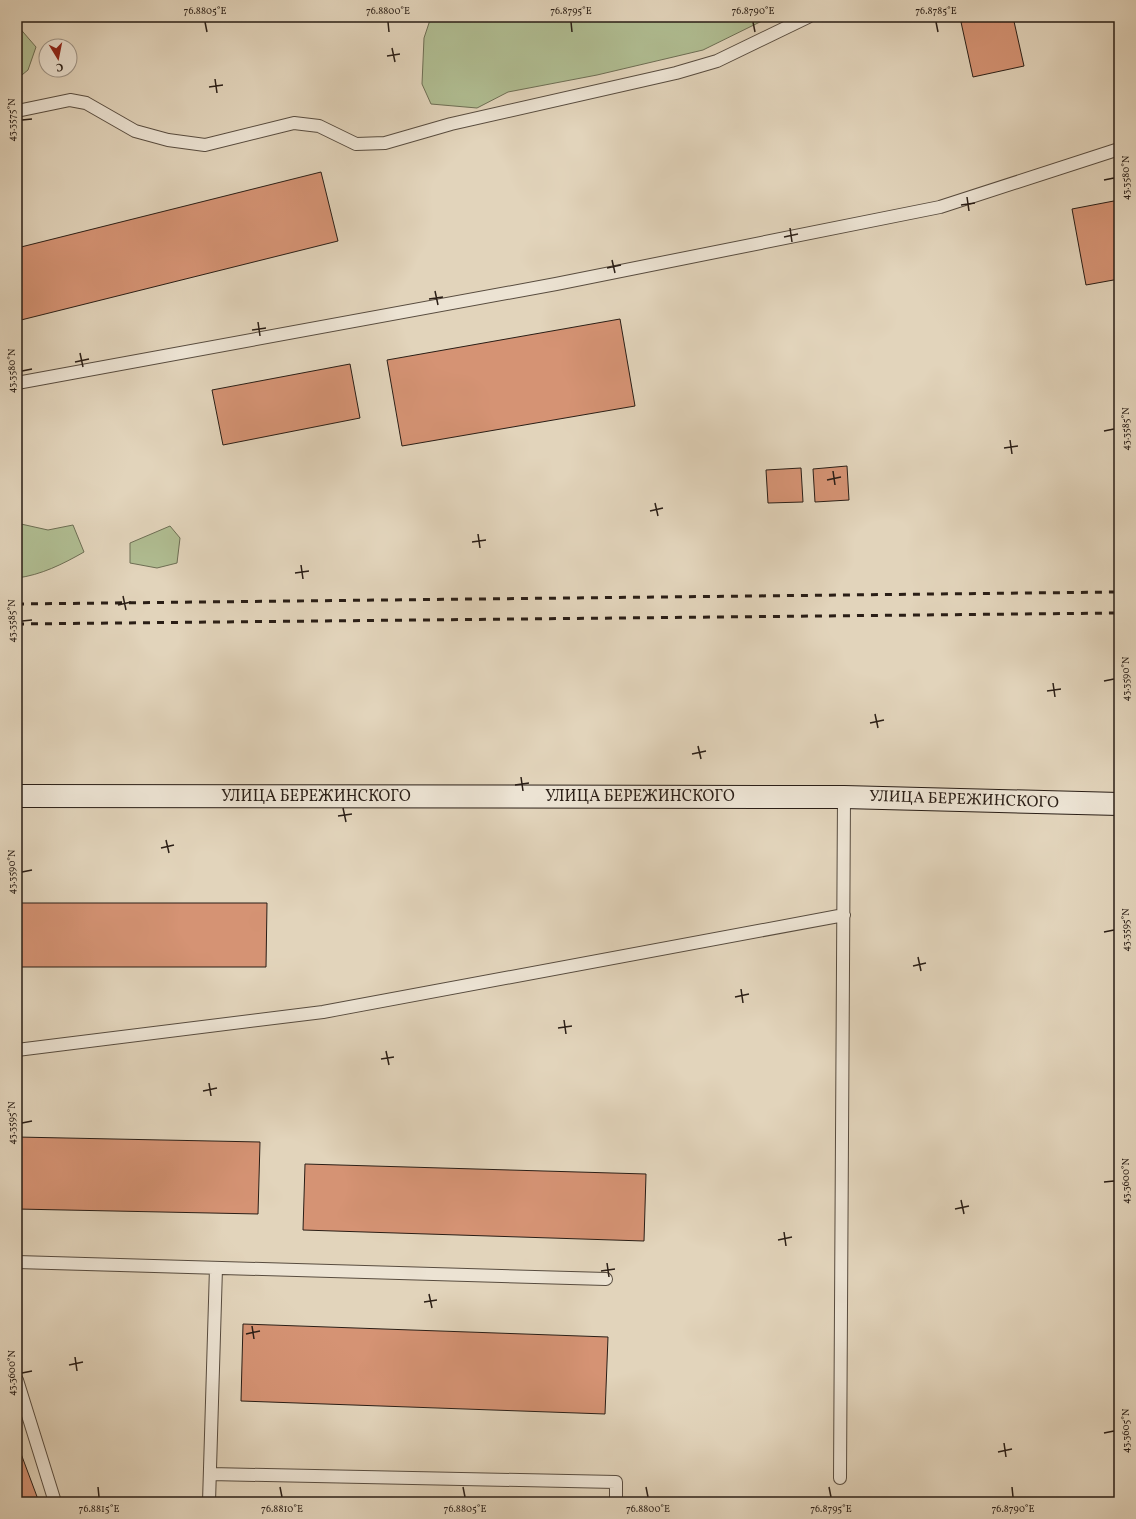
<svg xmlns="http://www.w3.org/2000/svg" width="1136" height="1519" font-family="Vollkorn,serif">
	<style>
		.green { fill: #b0bd92; stroke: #6d6e54 }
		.building { fill: #d59374; stroke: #2a1e16 }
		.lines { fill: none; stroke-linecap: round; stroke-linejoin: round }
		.service-casing { stroke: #584c3f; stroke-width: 14 }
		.secondary-casing { stroke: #2a1e16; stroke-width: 24 }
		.service { stroke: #ece3d3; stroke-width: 12 }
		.secondary { stroke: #ece3d3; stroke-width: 22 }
		.rail { stroke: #2a1e16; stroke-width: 3; stroke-dasharray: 7 7; stroke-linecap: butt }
		.ticks { fill: none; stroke: #2a1e16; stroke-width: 1.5 }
		.labels { text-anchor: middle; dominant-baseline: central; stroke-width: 3.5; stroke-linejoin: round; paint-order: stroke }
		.street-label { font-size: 16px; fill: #2a1e16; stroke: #ece3d3 }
		.neatline { fill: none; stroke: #2a1e16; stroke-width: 1.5 }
		.ticks-label { font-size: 10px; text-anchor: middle; fill: #2a1e16 }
	</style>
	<rect width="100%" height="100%" fill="#e2d4bb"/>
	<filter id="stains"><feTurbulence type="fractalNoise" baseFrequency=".005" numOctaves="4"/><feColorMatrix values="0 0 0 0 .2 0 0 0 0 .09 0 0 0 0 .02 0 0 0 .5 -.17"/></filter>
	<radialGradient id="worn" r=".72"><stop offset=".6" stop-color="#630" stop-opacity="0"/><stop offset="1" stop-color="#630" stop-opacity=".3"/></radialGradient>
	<path class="green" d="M431 17H767L764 20 703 50 597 75 508 92 477 108 431 104 422 84 424 38Z
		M17 25 36 47 28 70 17 79Z
		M21 524 48 530 73 525 84 552C63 564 41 575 17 578V526Z
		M170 526 180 538 177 563 157 568 130 563V543Z"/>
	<path class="building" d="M985 17H1013L1024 66 973 77 961 22Z
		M321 172 338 241 17 321V248Z
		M1119 200V279L1086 285 1072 209Z
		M620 319 635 406 402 446 387 360Z
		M350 364 360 418 223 445 212 390Z
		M847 466 849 500 815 502 813 469Z
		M801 468 803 502 768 503 766 470Z
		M17 903H267L266 967H17Z
		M17 1137 260 1142 258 1214 17 1209Z
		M305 1164 646 1174 644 1241 303 1230Z
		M243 1324 608 1337 605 1414 241 1401Z
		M17 1443 39 1502H17Z"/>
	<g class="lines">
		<defs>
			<path id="service" d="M17 111 70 100 86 103 135 131 168 140 205 145 294 123 319 126 356 144 385 143 451 124 676 73 717 61 808 17
				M17 383 556 284 940 207 1119 149
				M17 1050 323 1012 844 915
				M17 1262 606 1279
				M17 1380 55 1502
				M210 1474 616 1482V1502
				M840 1478 844 797
				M209 1502 216 1268"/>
			<path id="secondary" d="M17 796 844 797 1119 804"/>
		</defs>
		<use href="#service" class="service-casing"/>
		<use href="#secondary" class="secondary-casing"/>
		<use href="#service" class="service"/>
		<use href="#secondary" class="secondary"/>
		<path class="rail" d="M17 604 1119 592
			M17 624 1119 613"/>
	</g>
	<path class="ticks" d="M205 22 207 32M388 22 389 32M571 22 572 32M753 22 755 32M936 22 938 32M392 48 395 62M387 56 400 54M215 79 217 93M209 87 223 85M22 120 32 119M1104 180 1114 178M967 197 969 211M961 205 975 203M790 228 792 242M784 237 798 234M612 260 615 273M607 268 621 265M435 291 438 305M429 299 443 297M258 322 260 336M252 330 266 328M80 353 83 367M75 362 89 359M22 371 32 369M1104 431 1114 429M1010 440 1012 454M1004 448 1018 446M833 471 835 485M827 480 841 477M655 503 658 516M650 511 663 508M478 534 480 548M472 542 486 540M301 565 303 579M295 573 309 571M123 596 126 610M118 605 131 602M22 621 32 620M1104 681 1114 679M1053 683 1055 697M1047 691 1061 689M875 714 878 728M870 723 884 720M698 746 701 759M692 754 706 751M521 777 523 791M515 785 529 783M343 808 346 822M338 816 352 814M166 840 169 853M161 848 174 845M22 872 32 870M1104 932 1114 930M918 957 921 971M913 966 926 963M741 989 743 1003M735 997 749 994M564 1020 566 1034M558 1028 572 1026M386 1051 389 1065M381 1059 394 1057M209 1083 211 1096M203 1091 217 1088M22 1123 32 1121M1104 1182 1114 1181M961 1200 964 1214M955 1209 969 1206M784 1232 786 1246M778 1240 792 1237M607 1263 609 1277M601 1271 615 1269M429 1294 432 1308M424 1302 437 1300M252 1326 254 1339M246 1334 260 1331M75 1357 77 1371M69 1365 83 1362M22 1373 32 1371M1104 1433 1114 1431M1004 1443 1006 1457M998 1452 1012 1449M98 1487 99 1497M280 1487 282 1497M463 1487 465 1497M646 1487 648 1497M829 1487 831 1497M1012 1487 1013 1497"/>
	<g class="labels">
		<g class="street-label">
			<text x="316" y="797">УЛИЦА БЕРЕЖИНСКОГО</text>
			<text x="640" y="797">УЛИЦА БЕРЕЖИНСКОГО</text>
			<text transform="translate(964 800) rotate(2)">УЛИЦА БЕРЕЖИНСКОГО</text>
		</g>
	</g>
	<rect width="1136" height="1519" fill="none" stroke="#e2d4bb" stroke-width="44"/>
	<g transform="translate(58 58) rotate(170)"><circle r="19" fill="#ece3d3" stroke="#9e9487"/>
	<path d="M0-3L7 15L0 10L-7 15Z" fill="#8f2418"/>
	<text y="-6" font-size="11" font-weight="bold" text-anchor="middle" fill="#2a1e16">С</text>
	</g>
	<rect x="22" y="22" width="1092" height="1475" class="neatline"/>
	<g class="ticks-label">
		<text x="205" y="14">76.8805°E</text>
		<text x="388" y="14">76.8800°E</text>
		<text x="571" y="14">76.8795°E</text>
		<text x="753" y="14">76.8790°E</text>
		<text x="936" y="14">76.8785°E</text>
		<text transform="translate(11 120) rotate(-90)" y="4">43.3575°N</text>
		<text transform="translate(1125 178) rotate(-90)" y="4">43.3580°N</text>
		<text transform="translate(11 371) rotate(-90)" y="4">43.3580°N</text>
		<text transform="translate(1125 429) rotate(-90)" y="4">43.3585°N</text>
		<text transform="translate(11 621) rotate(-90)" y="4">43.3585°N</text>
		<text transform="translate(1125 679) rotate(-90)" y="4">43.3590°N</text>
		<text transform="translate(11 872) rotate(-90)" y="4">43.3590°N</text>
		<text transform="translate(1125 930) rotate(-90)" y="4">43.3595°N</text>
		<text transform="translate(11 1123) rotate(-90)" y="4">43.3595°N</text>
		<text transform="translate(1125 1181) rotate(-90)" y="4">43.3600°N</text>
		<text transform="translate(11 1373) rotate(-90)" y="4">43.3600°N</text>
		<text transform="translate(1125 1431) rotate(-90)" y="4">43.3605°N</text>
		<text x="99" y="1512">76.8815°E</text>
		<text x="282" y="1512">76.8810°E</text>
		<text x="465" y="1512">76.8805°E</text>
		<text x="648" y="1512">76.8800°E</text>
		<text x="831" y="1512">76.8795°E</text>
		<text x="1013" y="1512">76.8790°E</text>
	</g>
	<rect width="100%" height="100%" filter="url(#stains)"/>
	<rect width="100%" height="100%" fill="url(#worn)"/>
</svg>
